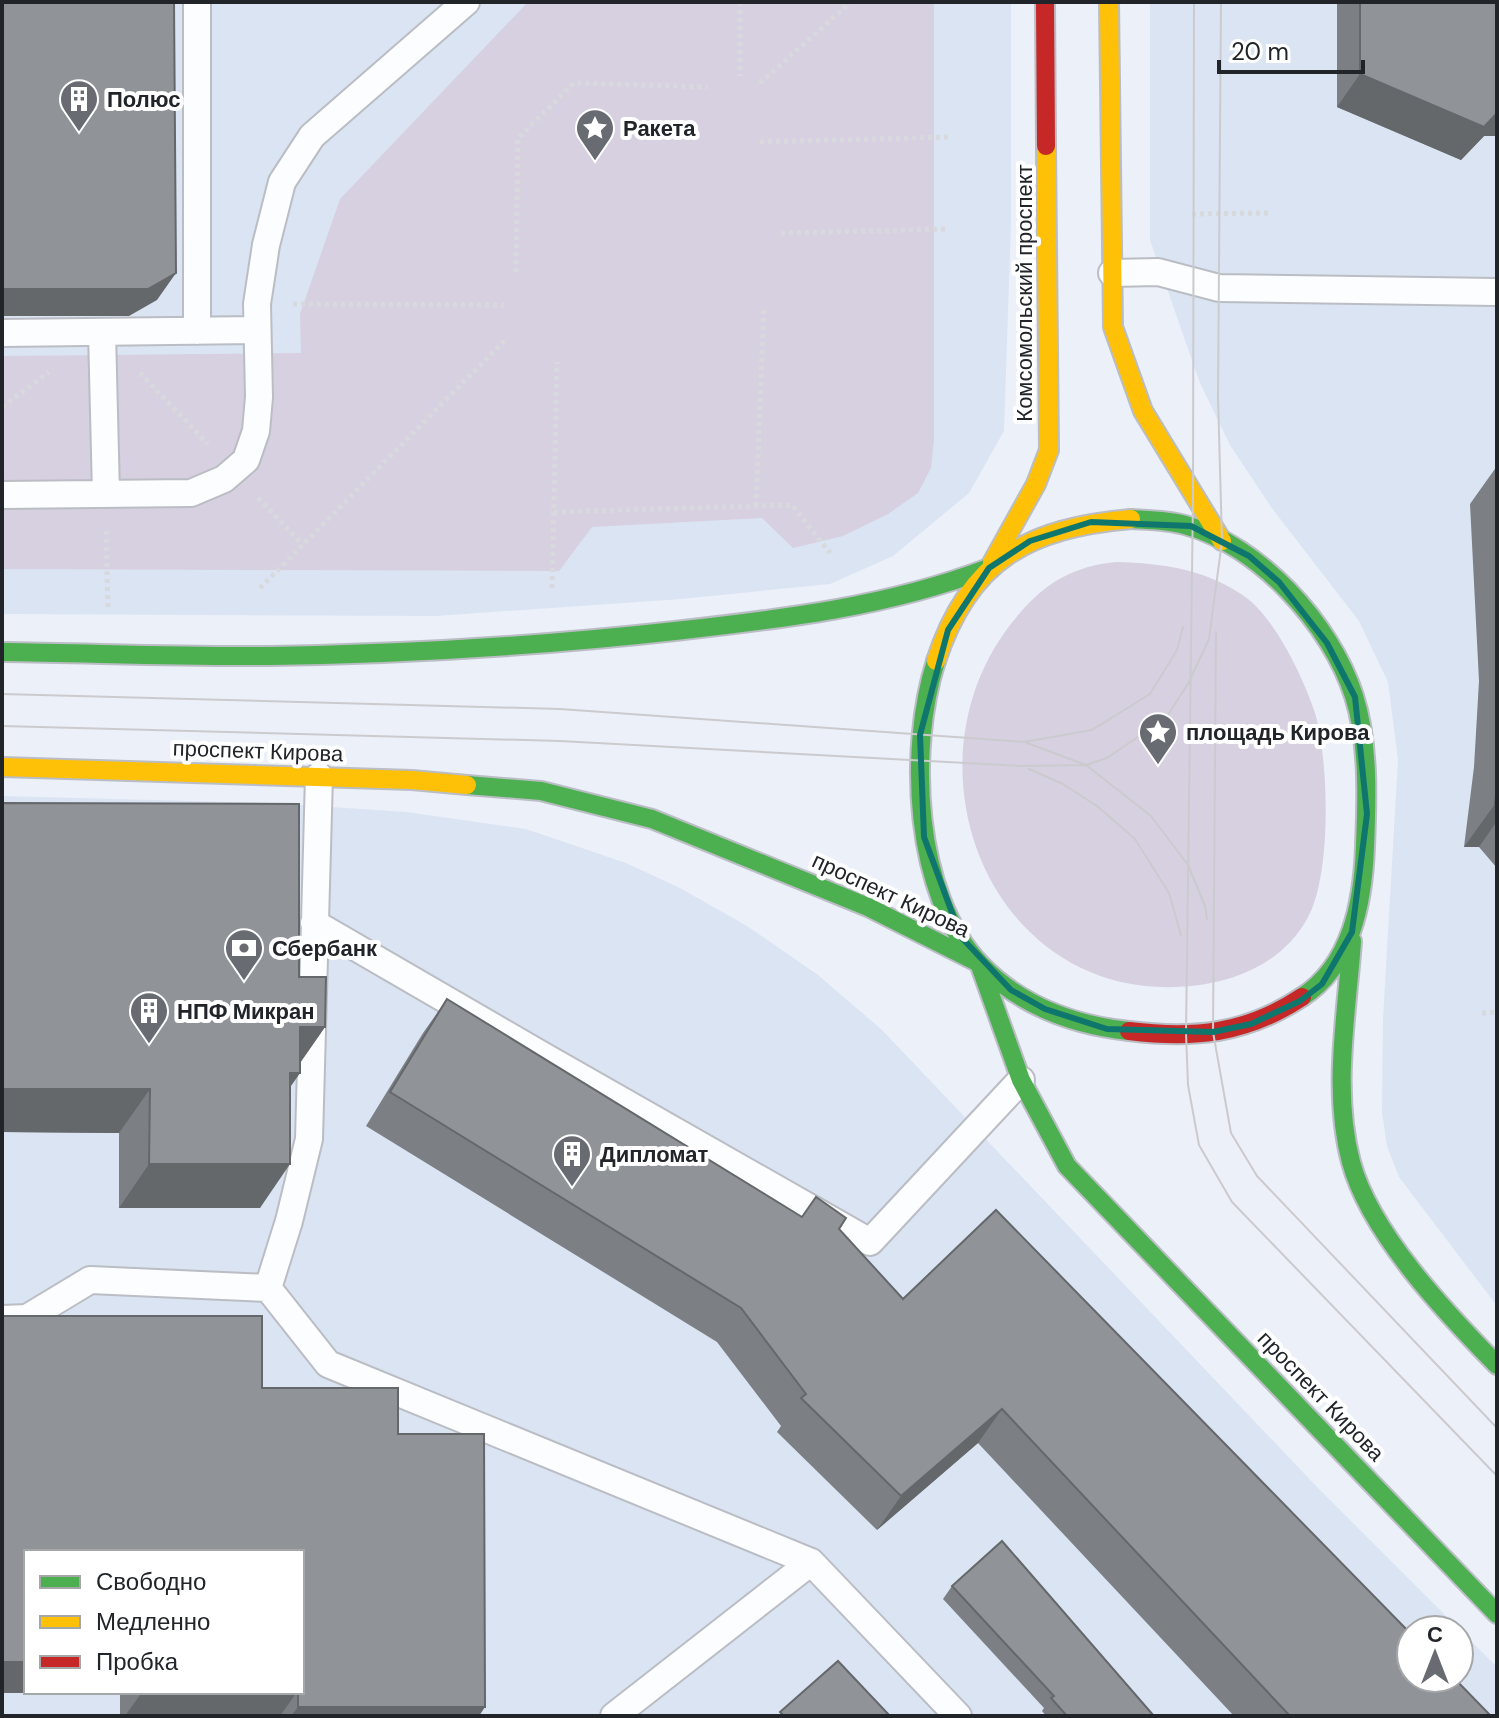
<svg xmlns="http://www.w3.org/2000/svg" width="1499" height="1718" font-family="'DM Sans',sans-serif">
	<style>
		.built { fill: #dbe4f3; fill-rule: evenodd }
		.green { fill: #d6d0e1 }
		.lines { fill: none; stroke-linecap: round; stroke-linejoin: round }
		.lane-casing { stroke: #babdc4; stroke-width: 30 }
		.fast-casing { stroke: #babdc4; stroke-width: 22 }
		.slow-casing { stroke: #babdc4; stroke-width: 22 }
		.jam-casing { stroke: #babdc4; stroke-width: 22 }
		.path { stroke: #d8d9dc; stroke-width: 5; stroke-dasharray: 4 4; stroke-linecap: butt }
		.lane { stroke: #fcfdfe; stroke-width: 26 }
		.fast { stroke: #4caf50; stroke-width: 18 }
		.slow { stroke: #ffc107; stroke-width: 18 }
		.jam { stroke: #c62828; stroke-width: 18 }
		.tram { stroke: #cbcbce; stroke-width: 2 }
		.wall { fill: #7c7f84; fill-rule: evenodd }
		.shaded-wall { fill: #65686b }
		.building { fill: #909499; stroke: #65686b; stroke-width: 2 }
		.marked { fill: none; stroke: #0f766e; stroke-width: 6; stroke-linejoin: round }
		.labels { text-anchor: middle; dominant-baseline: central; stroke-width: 8; stroke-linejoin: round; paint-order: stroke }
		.poi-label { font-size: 22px; font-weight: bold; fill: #212429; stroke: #fff; text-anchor: start }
		.street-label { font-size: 22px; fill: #212429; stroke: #fff }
	</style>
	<rect width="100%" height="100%" fill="#ecf0f9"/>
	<path class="built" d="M2 2H1011V222L1004 431 969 493 893 556 830 584 681 599 435 616 2 614Z
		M1150 2H1497V1306L1399 1177 1387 1146 1382 1112 1383 1019 1398 760 1388 682 1359 621 1271 507 1230 445 1200 383 1150 240Z
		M2 796 270 803 406 812 526 829 626 863 680 888 747 926 818 975 882 1030 1317 1487 1497 1667V1716H2ZM26 1552H302V1692H26ZM1411 1630H1459V1678H1411Z"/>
	<path class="green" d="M528 2H934V439L931 468 918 493 888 514 843 536 793 548 762 518 592 527 559 571 2 569V356L301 353 300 314 340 199Z
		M1116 562C1163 563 1210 570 1248 599 1276 621 1304 679 1315 713 1329 760 1332 877 1307 919 1284 961 1237 982 1191 986 987 1006 894 757 1019 614 1046 582 1075 566 1116 562Z"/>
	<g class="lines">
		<defs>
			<path id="lane" d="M1112 273 1158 272 1219 288 1497 292
				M197 331V2
				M102 332 106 494
				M2 333 256 330
				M2 495 191 493 224 479 246 460 256 431 259 397 257 304 266 245 282 182 312 136 466 2
				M314 923 545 1057 870 1242 1021 1080
				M268 1288 328 1364 811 1562 958 1716
				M2 1319 27 1318 90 1280 268 1288 289 1221 309 1139 319 776
				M614 1716 811 1562"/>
			<path id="fast" d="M1131 519C1149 520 1168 520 1185 525 1259 545 1331 624 1354 696 1369 743 1367 798 1365 847 1363 901 1352 965 1302 997
				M2 652C91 653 180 657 269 656 404 654 540 646 675 631 782 619 887 607 989 568
				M936 661C908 748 913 895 981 965 1020 1005 1073 1025 1129 1031
				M467 785 541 791 652 819 868 907 979 963
				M1352 941C1347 1012 1332 1091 1351 1162 1370 1233 1446 1313 1497 1365
				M979 963 1021 1080 1067 1166 1497 1614"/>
			<path id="slow" d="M1109 2 1113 327 1143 411 1222 541
				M992 563 1036 484 1049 450 1046 146
				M936 661C969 559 1029 528 1131 519
				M2 767 412 780 467 785"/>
			<path id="jam" d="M1045 2 1046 146
				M1129 1031C1194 1039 1246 1034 1302 997"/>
		</defs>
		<use href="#lane" class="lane-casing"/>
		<use href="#fast" class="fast-casing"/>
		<use href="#slow" class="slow-casing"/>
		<use href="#jam" class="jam-casing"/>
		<path class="path" d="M740 2V76
			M760 83 851 2
			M760 142 948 137
			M1192 214 1268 213
			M781 233 947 229
			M516 272 518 138 574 83 708 87
			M293 304 504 305
			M140 373 208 444
			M2 407 49 372
			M258 498 303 545
			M756 506 764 306
			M554 512 792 505 830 553
			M106 531 108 609
			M260 588 504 341
			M552 588 557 362
			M1482 1013 1497 1012"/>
		<use href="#lane" class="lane"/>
		<use href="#fast" class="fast"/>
		<use href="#slow" class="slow"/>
		<use href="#jam" class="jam"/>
		<path class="tram" d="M1194 2 1193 496 1186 1033 1188 1085 1199 1145 1232 1202 1497 1476
			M1216 632 1213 1032 1231 1133 1257 1176 1497 1428
			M2 694 560 709 1024 742 1092 730 1150 694 1177 650 1183 627
			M2 726 560 741 1021 766 1086 765 1107 758 1166 718 1189 682 1209 639 1222 541 1218 397 1221 2
			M1027 743 1086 765 1151 816 1188 865 1205 906 1207 919
			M1029 769 1063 784 1097 806 1135 839 1169 893 1181 935"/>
	</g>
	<path class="wall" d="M1337 2H1497V136H1484L1461 160 1337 107Z
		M1497 466V868L1479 847H1464L1474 767 1479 681 1470 504Z
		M2 803 299 977 325 1027 300 1063V1073L290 1087 260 1208H119V1133L2 1132Z
		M447 999 802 1217 839 1229 903 1299 1491 1716H1234L978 1443 877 1530 777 1432 781 1426 717 1342 366 1126 423 1033Z
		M2 1316 262 1388 398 1434 479 1716H120V1693H2ZM302 1552V1692H26Z
		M952 1586 1154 1716H1046L1042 1711 1044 1708 943 1599Z"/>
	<path class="shaded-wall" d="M1360 74 1497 113V136H1484L1461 160 1337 107Z
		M176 273 157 300 129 316H2V289Z
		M1495 804H1497V821L1479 847H1464Z
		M300 1027H325L295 1070Z
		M290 1073H300L269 1117Z
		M2 1089H150L119 1133 2 1132Z
		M149 1164H290L260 1208H119Z
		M1002 1409 978 1443 877 1530 901 1496Z
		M2 1662H26V1692H121L2 1693Z
		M142 1692H297L280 1716H125Z
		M298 1707H485L479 1716H291Z"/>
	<path class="building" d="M2 2H174L176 273 148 289H2Z
		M1360 2H1497V113L1484 127 1360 74Z
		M1497 784V804H1495Z
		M2 803 299 804V977H326L325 1027H300V1073H290V1164H149L150 1089H2Z
		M447 999 802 1217 816 1197 846 1218 839 1229 903 1299 996 1210 1411 1634V1678H1454L1491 1716H1290L1002 1409 901 1496 801 1398 806 1394 741 1308 390 1092Z
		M2 1316H262V1388H398V1434H484L485 1707H298V1692H302V1552H26V1662H2Z
		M1002 1541 1154 1716H1067L1051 1698 1054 1696 952 1586Z
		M838 1661 890 1716H784L780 1712Z"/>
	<path class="marked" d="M1091 522 1191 526 1249 556 1279 582 1327 643 1355 697 1367 814 1352 932 1322 984 1300 1001 1251 1024 1213 1032 1107 1029 1045 1009 1011 990 961 937 924 837 920 735 948 630 989 568 1030 541Z"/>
	<defs>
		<symbol id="building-pin" viewBox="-11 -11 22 30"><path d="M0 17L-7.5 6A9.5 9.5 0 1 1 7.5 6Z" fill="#686b72" stroke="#fff"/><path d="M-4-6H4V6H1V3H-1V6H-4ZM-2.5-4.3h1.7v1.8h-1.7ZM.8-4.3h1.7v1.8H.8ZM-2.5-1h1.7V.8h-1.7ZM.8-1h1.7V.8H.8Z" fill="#fff"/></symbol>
		<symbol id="sight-pin" viewBox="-11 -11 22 30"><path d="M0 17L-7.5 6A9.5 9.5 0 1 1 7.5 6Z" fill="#686b72" stroke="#fff"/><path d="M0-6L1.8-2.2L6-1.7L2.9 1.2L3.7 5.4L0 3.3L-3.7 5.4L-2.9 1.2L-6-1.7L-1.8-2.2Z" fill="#fff"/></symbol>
		<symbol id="bank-pin" viewBox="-11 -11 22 30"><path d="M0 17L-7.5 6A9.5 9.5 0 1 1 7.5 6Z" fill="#686b72" stroke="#fff"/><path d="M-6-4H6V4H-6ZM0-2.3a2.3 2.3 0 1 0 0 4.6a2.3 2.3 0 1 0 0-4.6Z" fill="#fff"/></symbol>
	</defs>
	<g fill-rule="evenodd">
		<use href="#building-pin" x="57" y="77" width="44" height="60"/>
		<use href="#sight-pin" x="573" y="106" width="44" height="60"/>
		<use href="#sight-pin" x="1136" y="710" width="44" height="60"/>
		<use href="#bank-pin" x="222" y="926" width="44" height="60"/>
		<use href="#building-pin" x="127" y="989" width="44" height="60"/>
		<use href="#building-pin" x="550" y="1132" width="44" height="60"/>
	</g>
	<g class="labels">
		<g class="poi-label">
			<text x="107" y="99">Полюс</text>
			<text x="623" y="128">Ракета</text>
			<text x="1186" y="732">площадь Кирова</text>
			<text x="272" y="948">Сбербанк</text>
			<text x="177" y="1011">НПФ Микран</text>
			<text x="600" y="1154">Дипломат</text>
		</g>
		<g class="street-label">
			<text transform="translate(1024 293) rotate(-90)">Комсомольский проспект</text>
			<text transform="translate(258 751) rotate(2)">проспект Кирова</text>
			<text transform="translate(891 895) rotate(25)">проспект Кирова</text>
			<text transform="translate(1321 1396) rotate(46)">проспект Кирова</text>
		</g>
	</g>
	<rect width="1499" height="1718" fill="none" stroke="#212429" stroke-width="8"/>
	<rect x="24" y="1550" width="280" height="144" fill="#ffffff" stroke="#a6a7a9" stroke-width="2"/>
	<rect x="40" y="1576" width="40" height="12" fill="#4caf50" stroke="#a6a7a9" stroke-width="2"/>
	<text x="96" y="1590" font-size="24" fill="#212429">Свободно</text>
	<rect x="40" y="1616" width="40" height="12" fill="#ffc107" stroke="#a6a7a9" stroke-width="2"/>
	<text x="96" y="1630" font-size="24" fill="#212429">Медленно</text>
	<rect x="40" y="1656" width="40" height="12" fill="#c62828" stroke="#a6a7a9" stroke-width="2"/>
	<text x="96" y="1670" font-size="24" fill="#212429">Пробка</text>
	<g transform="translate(1435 1654)"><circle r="38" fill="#ffffff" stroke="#a6a7a9" stroke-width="2"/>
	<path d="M0-6L14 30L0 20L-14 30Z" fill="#686b72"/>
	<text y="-12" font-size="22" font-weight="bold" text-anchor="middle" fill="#212429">С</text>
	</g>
	<path d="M1219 60v12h144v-12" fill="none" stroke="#212429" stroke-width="4"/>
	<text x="1231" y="60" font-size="24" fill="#212429" stroke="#ffffff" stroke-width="6" paint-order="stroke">20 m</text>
</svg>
